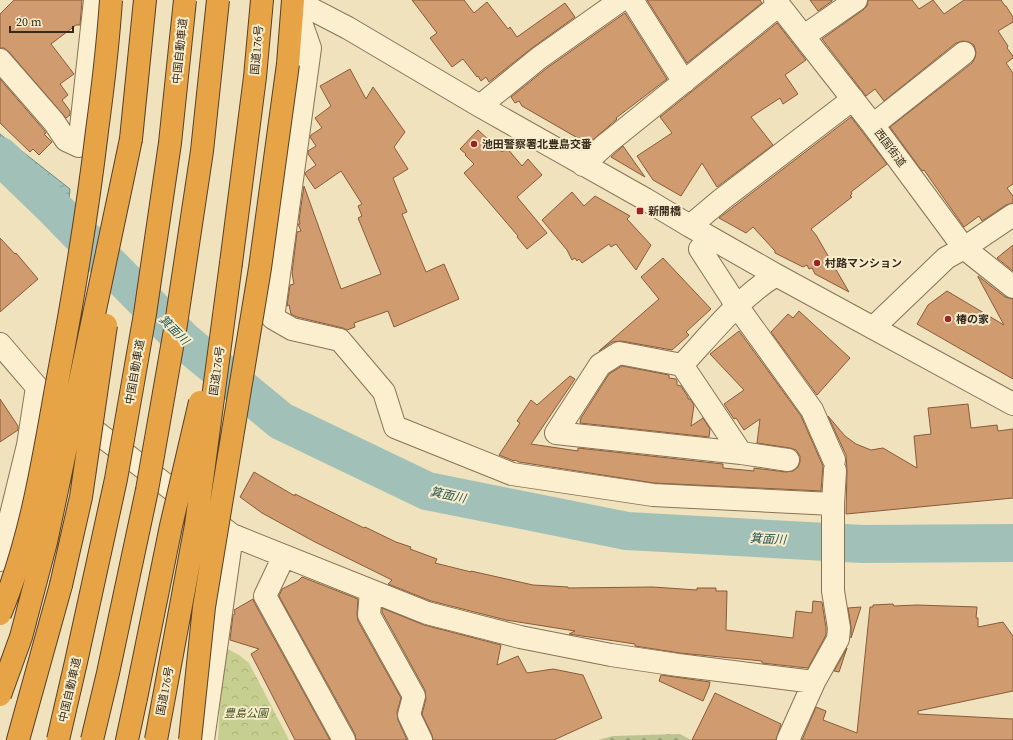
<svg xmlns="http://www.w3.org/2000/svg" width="1013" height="740" font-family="'Source Serif 4','Noto Sans JP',serif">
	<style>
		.cemetery { fill: url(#cemetery-stones) }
		.park { fill: url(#park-crowns) }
		.water { fill: url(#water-waves); stroke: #688f86 }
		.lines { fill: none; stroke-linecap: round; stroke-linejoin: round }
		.river { stroke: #a1c1b8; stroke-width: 38 }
		.building { fill: #d19b70; stroke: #895b39 }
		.minor-casing { stroke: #897255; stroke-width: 24 }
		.highway-casing { stroke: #563f2a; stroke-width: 24 }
		.minor { stroke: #fbefd0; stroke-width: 22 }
		.highway { stroke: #e6a446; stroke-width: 22 }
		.highway-bridge-casing { stroke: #563f2a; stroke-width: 24; stroke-linecap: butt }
		.highway-bridge { stroke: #e6a446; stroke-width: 22 }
		.poi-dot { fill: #9b2321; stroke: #f7eccc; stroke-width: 1.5 }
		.labels { text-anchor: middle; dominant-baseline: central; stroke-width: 4; stroke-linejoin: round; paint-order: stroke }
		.street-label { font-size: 11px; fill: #37291b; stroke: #f7eccc }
		.poi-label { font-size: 11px; font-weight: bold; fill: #37291b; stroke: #f7eccc; text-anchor: start }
		.park-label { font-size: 11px; font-style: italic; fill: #465520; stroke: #f7eccc }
		.water-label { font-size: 12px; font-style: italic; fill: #295856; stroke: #f7eccc }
	</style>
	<defs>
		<pattern id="cemetery-stones" width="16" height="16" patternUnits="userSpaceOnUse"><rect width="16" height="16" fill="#bbc290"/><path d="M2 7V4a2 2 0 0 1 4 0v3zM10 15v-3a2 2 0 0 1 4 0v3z" fill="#999e75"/></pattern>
		<pattern id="park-crowns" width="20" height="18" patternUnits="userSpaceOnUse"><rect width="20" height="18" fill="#c6ce90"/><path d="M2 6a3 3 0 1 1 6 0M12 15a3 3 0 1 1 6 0" fill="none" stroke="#abb17c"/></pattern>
		<pattern id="water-waves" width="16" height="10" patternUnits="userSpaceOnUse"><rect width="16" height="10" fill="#a1c1b8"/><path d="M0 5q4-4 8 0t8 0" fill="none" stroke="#849d95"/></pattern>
	</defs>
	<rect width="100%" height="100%" fill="#f0e2bc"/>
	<path class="cemetery" d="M680 734 691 740H598L613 736Z"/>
	<path class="park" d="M226 648 239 655 249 663 289 740H218L221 685Z"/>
	<path class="water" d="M0 134 70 189 66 232 0 176Z"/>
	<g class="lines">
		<path class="river" d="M0 156 50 204 184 341 281 421 427 491 627 531 863 544 1013 543"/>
	</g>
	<path class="building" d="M14 0H82L80 25H76L51 44 74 74 60 84 68 95 62 100 70 111V115L66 118 9 52 4 48H0V14Z
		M412 0H464L474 13 487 2 508 29 510 27 517 37 565 3 575 17 532 48 489 82 486 77 481 81 478 76 477 77 463 59 452 67 430 38 437 33Z
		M647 0H760L762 3 687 63Z
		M810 0H832V1L818 11Z
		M868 0H912L919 9 933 0 944 14 964 0H1001L1005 6H1006L1013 17V22L998 31 1008 46 1007 48 1013 56V58L1006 63 1013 73V184L1007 188 1013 196V203L1006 205 982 221 979 216 964 227 924 170 922 171 890 127 972 63 975 58 976 52 974 45 969 42 963 41 956 43 884 101 875 89 866 96 822 39 863 10 867 6Z
		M625 13 667 79 616 118 617 119 588 144 522 106 519 101 515 103 511 97 547 68Z
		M777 23 806 60 785 75 798 94 783 104 780 98 751 117 773 145 717 187 702 163 681 196 653 180 637 156 672 133 660 117Z
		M350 69 366 99 373 87 405 132 394 147 408 169 393 178 407 212 402 214 426 272 444 264 459 299 394 327 388 311 354 323 355 327 347 330 343 328 297 317 291 314 289 305 287 306 290 285 294 284 292 273 297 232 301 231 298 224H300L299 220 304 186 341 289 381 274 358 218 362 216 358 206 362 204 341 171 315 189 305 174 306 172 316 165 308 154V151L316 146 310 137 311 135 322 128 315 118 331 106 320 86Z
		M0 79 44 130 46 133 44 134 52 142 39 155 33 149 30 152 0 123Z
		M851 117 887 164 851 192 852 194 850 196 852 197 811 229 816 235 849 292 815 274 812 268 809 269 807 265 803 267 775 253V251L753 227 746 233 719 218Z
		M478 130 502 152 507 148 522 166 528 159 542 175 517 197 547 233 527 249 517 237 518 236 464 173 474 164 465 155 466 154 460 149Z
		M623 146 645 177 611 157Z
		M572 192 584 206 595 196 630 216 627 219 651 245 636 270 616 244 611 247 609 244 582 263 579 259 577 261 575 258 572 260 567 250 542 220Z
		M0 238 15 254 16 253 38 279 0 312Z
		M1013 245V271L997 258Z
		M663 258 711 309 686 332 689 335 672 350 621 341 612 342 599 351 659 299 641 277Z
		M978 277V276L1005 297 1013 299V379L917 324 928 305 947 291 1004 325Z
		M799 311 850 358 817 395 771 332 788 314 793 318Z
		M739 331 801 416 823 466 821 491 654 483 519 462 515 460 514 461 499 455 520 423 517 421 531 400 537 405 570 376 575 379 531 444 578 451V448L723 464V468L754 471V468L786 472 793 471 798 467 800 462V456L796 450 790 448 757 443 760 419 744 430 736 418 734 419 724 404 744 390 710 354Z
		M622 366 669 375V378L676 379 677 381V385L681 386 688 397V399H690L694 405 691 426 703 418 710 429 709 437 580 423 581 418 609 374Z
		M0 399 18 426V430L0 442Z
		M968 404 971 428 997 425 998 431 1013 429V498L846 514 847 471 846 455 828 416 845 436 856 444 871 450 883 448 917 468 914 436 931 434 928 408Z
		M254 472 295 496V494L364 528 365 527 396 542 411 547 410 549 437 559 435 563 471 572V571L533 585 568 587V588L653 587 697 590V588H716V591H727L726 630 793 638 796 611 812 613 813 601 822 602 826 628V635L808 668 798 667 762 663V661L680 653 635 646V644L582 636 569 634 575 631 506 620 431 601 388 584 392 580 315 542 262 513 240 497Z
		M302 577 358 599 357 614 358 621 401 698 397 712 398 720 407 740H356L355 734 279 596 282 589 298 581Z
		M253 599 254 602 330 740H295L251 654 259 649 230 640 233 615 235 614 234 610Z
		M893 604 894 606 917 605 977 607 976 618H978V627L1003 622 1013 636V691L918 711V714L1013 719V740H802L816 707 826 711 823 720 857 733 870 607H873V605Z
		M861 607 851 638V626L848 608Z
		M382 608 424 625 501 645 497 665 518 656 527 673 553 669 583 675 602 718 554 740H433L432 735 422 714 426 699 425 690 382 612Z
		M847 648 839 672 834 671Z
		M661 675 710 682 709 687 703 701 659 681Z
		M715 693 781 724 776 740H692Z"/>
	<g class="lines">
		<defs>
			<path id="minor" d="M293 0 310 48 273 318 292 329 340 340 384 392 395 427 512 474 653 495 833 504V591L839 628 838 639 814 682 788 740
				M294 0 348 28 480 106 645 199 690 226 776 275 1013 404
				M632 0 684 82
				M775 0 873 125 964 248 1013 287
				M804 36 856 0
				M0 60 54 122 66 140 79 146 95 0
				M480 106 539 58 621 0
				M873 125 964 53
				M583 165 605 145 779 5
				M690 226 721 200 853 99
				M700 249 737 306 812 410 834 460
				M776 275C739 298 711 334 682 365L619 353 600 365 556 433 741 453 788 460
				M873 328 946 258 964 248 1013 215
				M0 344 37 387 232 535 427 613 520 637 611 655 678 665 814 682
				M682 365 741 453
				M833 504 835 470
				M284 556 265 596 344 740
				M0 560 28 445 37 387
				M371 591 369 615 414 696 409 715 421 740
				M203 740 232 535"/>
			<path id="highway" d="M288 64 293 0
				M131 139 145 0
				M231 263 255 77 262 0
				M18 740 61 585
				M127 740 136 698"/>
		</defs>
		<use href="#minor" class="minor-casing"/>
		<use href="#highway" class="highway-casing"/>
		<use href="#minor" class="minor"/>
		<use href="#highway" class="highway"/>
		<defs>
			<path id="highway-bridge" d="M61 585 81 497 106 325
				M0 614C31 540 43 461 57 383 73 299 87 216 97 131 103 87 108 44 111 0
				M0 695 21 637 46 542 131 139
				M136 698 171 526 200 402
				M58 740 76 662 116 479 145 314 170 143 185 0
				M92 740 108 673 147 490 176 324 202 151 218 0
				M156 740 196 525 231 263
				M190 740 204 607 260 268 288 64"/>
		</defs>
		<use href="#highway-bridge" class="highway-bridge-casing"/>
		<use href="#highway-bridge" class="highway-bridge"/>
	</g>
	<g class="poi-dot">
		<circle cx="474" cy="144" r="4"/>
		<rect x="636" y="207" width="8" height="8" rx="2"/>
		<circle cx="817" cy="263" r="4"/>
		<circle cx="948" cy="319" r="4"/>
	</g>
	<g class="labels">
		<g class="street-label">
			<text transform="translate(257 50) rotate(-85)">国道176号</text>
			<text transform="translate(180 51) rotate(-84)">中国自動車道</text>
			<text transform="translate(890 148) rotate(53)">西国街道</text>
			<text transform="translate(217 371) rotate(-82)">国道176号</text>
			<text transform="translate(135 372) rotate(-80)">中国自動車道</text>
			<text transform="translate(70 690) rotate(-77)">中国自動車道</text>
			<text transform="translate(165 691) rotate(-79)">国道176号</text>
		</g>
		<g class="poi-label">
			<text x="482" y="144">池田警察署北豊島交番</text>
			<text x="648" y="211">新開橋</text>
			<text x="825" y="263">村路マンション</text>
			<text x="956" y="319">椿の家</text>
		</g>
		<g class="park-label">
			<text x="246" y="713">豊島公園</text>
		</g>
		<g class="water-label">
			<text transform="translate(174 330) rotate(45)">箕面川</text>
			<text transform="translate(448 495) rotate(12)">箕面川</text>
			<text transform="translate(768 539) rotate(3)">箕面川</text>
		</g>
	</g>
	<path d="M10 26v6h63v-6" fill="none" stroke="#37291b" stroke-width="2"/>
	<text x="16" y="26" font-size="12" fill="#37291b" stroke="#f7eccc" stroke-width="3" paint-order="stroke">20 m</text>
</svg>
